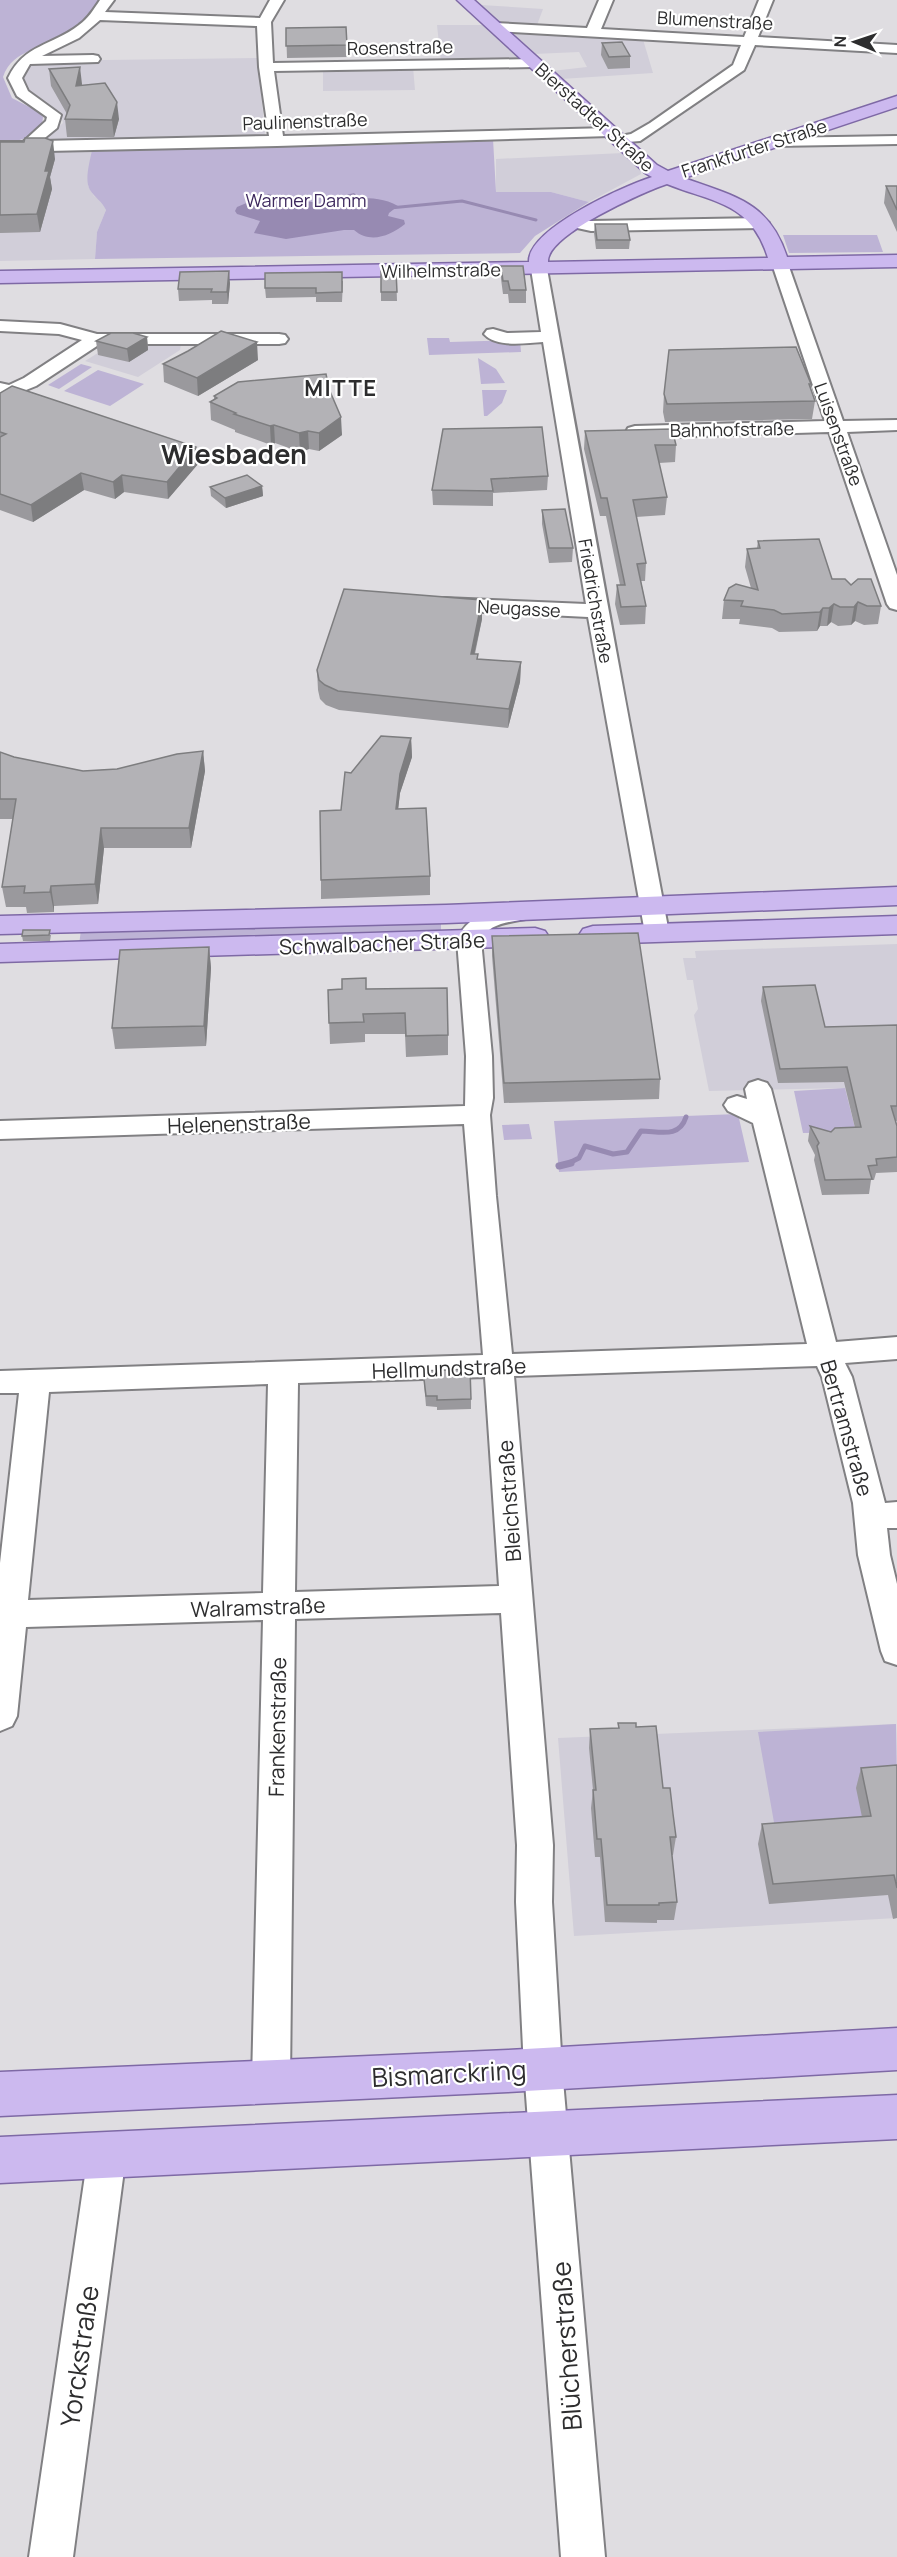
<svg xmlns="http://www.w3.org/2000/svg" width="897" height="2557" font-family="Manrope,sans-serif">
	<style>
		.built { fill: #d1ced9 }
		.green { fill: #bdb3d5 }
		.water { fill: #978ab2 }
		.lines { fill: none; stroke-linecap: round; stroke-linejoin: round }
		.stream-far2 { stroke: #978ab2; stroke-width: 3 }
		.stream-far1 { stroke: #978ab2; stroke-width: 5 }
		.stream { stroke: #978ab2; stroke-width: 7 }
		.minor-casing { stroke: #818083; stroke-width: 4 }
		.major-casing { stroke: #7e69a5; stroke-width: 3 }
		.minor { fill: #fff; fill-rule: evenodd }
		.major { fill: #ccb9ef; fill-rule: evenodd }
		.wall { fill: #9a999d }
		.shaded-wall { fill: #7d7d7f }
		.building { fill: #b3b2b6; stroke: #7d7d7f; stroke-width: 1.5 }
		.labels { text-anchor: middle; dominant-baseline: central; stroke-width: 4.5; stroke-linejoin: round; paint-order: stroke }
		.far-street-label { font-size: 18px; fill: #2d2d2e; stroke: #fff }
		.far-park-label { font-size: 18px; fill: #3d285d; stroke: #fff }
		.street-label { font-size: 21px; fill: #2d2d2e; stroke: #fff }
		.far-district-label { font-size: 22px; font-weight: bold; letter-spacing: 1.5px; fill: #2d2d2e; stroke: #fff }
		.near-street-label { font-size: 26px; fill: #2d2d2e; stroke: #fff }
		.far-town-label { font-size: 27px; font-weight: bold; fill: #2d2d2e; stroke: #fff }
	</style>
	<rect width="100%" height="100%" fill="#dfdde1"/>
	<path class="built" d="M481 5 543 9 537 25 501 23Z
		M437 25H485L521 60 441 62Z
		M510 30 642 36 653 73 561 79 552 71 587 67 579 52 534 54Z
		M258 58 265 136 93 142 88 186 94 196 103 202 106 210 97 232 95 259 0 261V154L44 139 63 123 61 112 39 101 27 90 23 75 24 69 32 61Z
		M413 67 415 90 323 91V68Z
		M623 153 641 170V174L589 202 551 192H496V159Z
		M117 341 163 344H181L180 350 138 377 85 361Z
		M897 944V1127L854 1122 845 1088 709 1091 694 1015 698 1009 694 987 693 980H687L683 958H696L695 951Z
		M896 1724 897 1918 574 1936 558 1738Z"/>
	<path class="green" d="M0 0H100C90 13 81 25 68 34 46 50 13 47 3 77L12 98 37 111 43 117C42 138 16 142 0 143Z
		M493 139 496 192H551L589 202 535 236 520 253 95 259 97 232 106 210C102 201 95 198 90 190 84 180 90 161 92 150L332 142 338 146 437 143 440 140Z
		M783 235H877L883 252 789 253Z
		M427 338H449L450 342 520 340 521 352 429 355Z
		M478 358 496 369 505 383 481 384Z
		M81 364 92 367 59 389 48 385Z
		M98 370 144 384 110 406 64 391Z
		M482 390H507L502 403 487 416H484Z
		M441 918V930L355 932 312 940 79 945 81 930Z
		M845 1088 856 1132 803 1133 794 1091Z
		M738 1114 749 1162 559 1172 554 1121Z
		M529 1124 532 1139 504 1140 502 1125Z
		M896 1724 897 1785 863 1823 775 1828 758 1732Z"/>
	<path class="water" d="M354 193 358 197C372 199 385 198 398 206L389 213 388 216 404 220 405 224C390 236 370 244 354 230H344L286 239 254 233 260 221 237 214 235 211 237 207 268 194 293 200 330 204 338 202 346 195Z"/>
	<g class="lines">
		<path class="stream-far2" d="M390 208 462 201 536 220"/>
		<path class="stream-far1" d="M565 1165 579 1158 585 1146 613 1154 627 1152 641 1131C659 1131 679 1139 686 1117"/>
		<path class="stream" d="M559 1166 571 1163"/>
		<defs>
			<path id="minor" d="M100 0H114L105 12 260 18 270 0H284L271 22 273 63 534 59 541 63 534 67 274 71 283 136 610 128 617 132 610 136 277 146 0 152V142H23L46 121 47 117 17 96 8 78C24 44 52 46 79 25 88 19 94 9 100 0ZM100 20 257 26 259 67 269 136 41 141 57 128 61 115 28 91 22 78 30 64 98 62 100 59 98 56 93 55 42 56 79 38Z
				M599 0H613L601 29 744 37 759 0H773L758 37 897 45V53L755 45 744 70 640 141 615 143 613 140 615 137 631 134 650 123 733 65 741 45 495 31 488 27 495 23 587 28Z
				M897 136V144L774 146 767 142 774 138Z
				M574 218 591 221 761 218 769 223 761 228 591 231 568 226 566 223 568 220Z
				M780 259 788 264 843 421 897 420V430L847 432 897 575V610L890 608 887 604 829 432 635 438 628 436 626 432 628 428 635 426 825 421 772 264Z
				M539 264 547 269C586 489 627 712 669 933L666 938 657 941 648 938 645 933 588 617 444 610 437 608 434 604 437 600 444 598 586 604 543 342C526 343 496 348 484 334L487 330 493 329 507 333 541 332 531 269Z
				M0 321 60 324 97 334H279L285 335 288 339 285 343 279 344H100L36 386 11 396 0 394V383L9 385 24 378 82 340 59 334 0 331Z
				M525 905 534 907 537 912 534 917C517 922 489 921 481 940L492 1056 493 1098 490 1115 496 1196 512 1354 807 1344 753 1123 728 1111 724 1105 728 1099 737 1096 747 1099 745 1089 749 1083 758 1080 767 1083 771 1089 836 1342 897 1337V1359L845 1363 852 1377 885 1503 897 1502V1528H887L890 1555 897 1584V1665L885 1661 881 1651 858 1555 853 1503 822 1377 817 1366 514 1376 553 1845 552 1902 562 2069 605 2557H561L524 2069 516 1902 517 1845 501 1613 295 1619 290 2081 284 2094 271 2100 258 2094 252 2081 263 1620 26 1627 17 1716 12 1726 0 1731V1563L19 1393H0V1371L483 1355 464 1124 0 1139V1121L465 1106 466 1056 457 940C469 911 498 910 525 905ZM485 1377 499 1586 295 1592 298 1383ZM268 1384 263 1593 28 1600 49 1392Z
				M107 2136 121 2141 126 2155 73 2557H29L88 2155 93 2141Z"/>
			<path id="major" d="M457 0H474L657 165 668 171 897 96V107L684 178C733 196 769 201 787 257L897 255V267L0 283V271L529 262C527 229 624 186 652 177L645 173ZM667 184C714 203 751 202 768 258L548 262C546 235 643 192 667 184Z
				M897 887V905L446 923 0 934V916L446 905Z
				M897 916V934L593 944 583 941 579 935 583 929 593 926Z
				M535 928 545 931 549 937 545 943 535 946 0 962V944Z
				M897 2028V2070L508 2092 0 2116V2072L508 2050Z
				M897 2095V2139L0 2183V2137Z"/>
		</defs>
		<use href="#minor" class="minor-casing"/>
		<use href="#major" class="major-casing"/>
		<use href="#minor" class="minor"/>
		<use href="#major" class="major"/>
	</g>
	<path class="wall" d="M346 27 348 57 287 58 286 28Z
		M602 43 630 56V68L608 69 601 55Z
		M49 69 82 84 81 85 119 119 114 137H67L65 119 67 114 51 86Z
		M0 142 55 159 50 177 52 189 40 232 0 233Z
		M886 186H897V232L884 203Z
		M595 224 630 240 629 249H596L594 233Z
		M501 266 526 290V303H509L508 294H503L501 279Z
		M396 271 397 301H381V292Z
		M343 281 342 302H316V297L266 298 265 288Z
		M230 283 228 304H212V300L179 301 178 289Z
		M147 337 148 350 129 362 98 355 96 341Z
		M258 360 198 396 164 382 163 364Z
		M811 384V389L815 401 812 419 665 422 663 412 664 394Z
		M329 389 342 435 319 451 309 449 300 452 275 443 271 445 235 432V430L211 420 210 402 214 399V396Z
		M0 393 198 464 168 499 124 492 115 499 84 490 33 522 0 510Z
		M443 429 548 476 547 490 493 493V506L433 505 432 490Z
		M585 431 676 445 675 462 659 463 667 497 665 515 636 517 646 563 645 581H641L646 606 645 624 620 625 615 604 617 585H620L606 516H600L584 449Z
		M262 486 263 496 226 508 211 496 210 487Z
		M542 510 573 548 572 562 549 563 542 524Z
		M758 541 832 579 851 585 881 606 878 624 864 625 855 621 851 625 838 626 831 622 827 626H820L817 631 779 632 772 628 739 624 740 619H722L724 600 751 588 745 567 747 549 757 548Z
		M482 619 475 654H478V659L521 662 520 682 508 728 339 710 326 705 320 699 318 690 317 670Z
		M411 738 412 757 400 793 398 809 430 876V895L321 899V880L341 810 351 773Z
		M203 751 205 771 191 848H104L98 904 54 906V912L27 913 26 907H6L2 887 13 819H0V752L14 757 83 771 117 769Z
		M51 935 50 941H23L22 936Z
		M492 936 660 1079 659 1099 504 1103 492 956Z
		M209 947 211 968 206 1046 115 1049 112 1028Z
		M763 987 825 1027 897 1025V1121H895L897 1126V1172L876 1173 874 1180H871L869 1194 822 1195 814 1160 815 1155 808 1141 810 1126 831 1132 855 1128 844 1082 778 1083 761 1001Z
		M366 989 448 1035V1055L406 1057 405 1034H365V1042L330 1044 328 990Z
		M423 1371 471 1399V1409L437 1410V1407L426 1406Z
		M618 1723 636 1727 663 1788 676 1837 673 1855H672L677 1902 674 1920H657V1923L605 1922 600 1857H595L591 1808 593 1790 589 1748 590 1729 618 1728Z
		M897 1765V1918L893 1919 888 1895 769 1904 758 1844 762 1824 862 1817 856 1788 861 1768Z"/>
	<path class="shaded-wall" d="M80 67 82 84 78 103 76 86Z
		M117 102 119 119 114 137 112 120Z
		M53 141 55 159 50 177 52 189 40 232 37 214 45 171Z
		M229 271 230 283 228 304 227 292Z
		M147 337 148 350 129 362 127 349Z
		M257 342 258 360 198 396 197 378Z
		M341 417 342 435 319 451V433Z
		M274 425 275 443 271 445 270 426Z
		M308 431 309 449 300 452 299 433Z
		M196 447 198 464 168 499 167 482Z
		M81 473 84 490 33 522 31 505Z
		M122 475 124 492 115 499 113 482Z
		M262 486 263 496 226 508 225 498Z
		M482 600V619L470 673 471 654Z
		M858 602 855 621 851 625 854 607Z
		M834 604 831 622 827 626 829 608Z
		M823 608 820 626 817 631 820 612Z
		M521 662 520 682 508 728 509 709Z
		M411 738 412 757 400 793 396 828V809L400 774Z
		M203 751 205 771 191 848 189 828Z
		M101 828 104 848 98 904 95 884Z
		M51 886 54 906V912L50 892Z
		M209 947 211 968 206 1046 204 1026Z"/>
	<path class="building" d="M346 27 347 45 286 46V28Z
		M622 42 630 56 609 57 602 43Z
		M80 67 76 86 105 83 117 102 112 120 65 119 70 105 49 69Z
		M25 138H45L53 141 45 171H49L37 214 0 215V142H24Z
		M886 186H897V210Z
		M595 224H627L630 240H597Z
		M501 266H523L526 290H510L508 281H503Z
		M229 271 227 292H211L212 289H178L180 272Z
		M381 271H396L397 292H381Z
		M342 272V292L316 293V288H265V273Z
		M221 331 257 342 197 378 163 364 188 351Z
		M111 333H133L147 337 127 349 96 341Z
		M796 347 811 384H809L815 401 667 404 664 394 669 350Z
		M326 374 329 389 341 417 319 433 308 431 299 433 274 425 270 426 234 414 236 413 210 402 217 398 214 396 238 382Z
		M12 386 196 447 167 482 122 475 113 482 81 473 31 505 0 494V437L6 434 0 432V393Z
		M542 427 548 476 491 479 493 491 432 490 443 429Z
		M672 429 676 445H655L667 497 633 500 646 563 637 564 646 606 621 607 617 585H625L607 498H601L585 431Z
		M247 475 262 486 225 498 210 487Z
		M565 509 573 548H549L542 510Z
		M819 539 832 579H845L851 585 858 579H871L881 606H867L858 602 854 607H840L834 604 829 608H823L820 612 782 614 774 610 741 606 743 601 724 600 729 588 736 584 758 590 747 549 760 548 758 541Z
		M344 589 482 600 471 654H478L477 659 521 662 509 709 338 691 325 685 319 680 317 670Z
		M381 736 411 738 400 774 396 809 426 808 430 876 321 880 320 811 341 810 345 772 351 773Z
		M203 751 189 828H101L95 884 51 886 50 892 24 893 25 886 2 887 16 799H0V752L14 757 83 771 117 769 177 754Z
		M23 930H50L49 935 22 936Z
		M638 933 660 1079 504 1083 492 936Z
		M209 947 204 1026 112 1028 120 950Z
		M366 978V989L447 988 448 1035 406 1036 405 1013 363 1014 364 1022 329 1023 328 990 342 989V979Z
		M815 985 825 1027 897 1025V1106H891L897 1126V1157L876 1159 877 1165 868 1166 872 1179 825 1180 817 1146 819 1143 810 1126 831 1132 835 1128 861 1127 847 1067 780 1069 763 987Z
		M470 1369 471 1399 437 1400V1396H426L423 1371Z
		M618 1723H636V1727L656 1726 663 1788H670L673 1814 676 1837H670L677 1902 659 1903V1905H607L601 1839H597L593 1790H596L590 1729 619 1728Z
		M897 1765V1888L894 1875 773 1884 762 1824 871 1816 861 1768Z"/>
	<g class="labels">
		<g class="far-street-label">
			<text transform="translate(715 20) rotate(3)">Blumenstraße</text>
			<text transform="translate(400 47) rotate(-1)">Rosenstraße</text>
			<text transform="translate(595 117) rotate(42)">Bierstadter Straße</text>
			<text transform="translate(305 121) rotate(-2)">Paulinenstraße</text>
			<text transform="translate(754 148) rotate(-18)">Frankfurter Straße</text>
			<text transform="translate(441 270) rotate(-1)">Wilhelmstraße</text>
			<text transform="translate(732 429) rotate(-1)">Bahnhofstraße</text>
			<text transform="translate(839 434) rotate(70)">Luisenstraße</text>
			<text transform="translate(596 601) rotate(80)">Friedrichstraße</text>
			<text transform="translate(519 608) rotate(3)">Neugasse</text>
		</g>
		<g class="far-park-label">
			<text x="306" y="200">Warmer Damm</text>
		</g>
		<g class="street-label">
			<text transform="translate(382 943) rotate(-2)">Schwalbacher Straße</text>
			<text transform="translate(239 1123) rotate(-2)">Helenenstraße</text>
			<text transform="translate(449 1368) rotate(-2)">Hellmundstraße</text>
			<text transform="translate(847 1428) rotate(74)">Bertramstraße</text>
			<text transform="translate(509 1501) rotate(-94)">Bleichstraße</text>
			<text transform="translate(258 1607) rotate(-2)">Walramstraße</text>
			<text transform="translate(277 1727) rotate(-89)">Frankenstraße</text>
		</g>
		<g class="far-district-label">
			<text x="341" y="388">MITTE</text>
		</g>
		<g class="near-street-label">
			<text transform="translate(449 2073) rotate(-3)">Bismarckring</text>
			<text transform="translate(566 2346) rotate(-94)">Blücherstraße</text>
			<text transform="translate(79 2356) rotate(-82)">Yorckstraße</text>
		</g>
		<g class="far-town-label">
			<text x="234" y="453">Wiesbaden</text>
		</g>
	</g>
	<g transform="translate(855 42) rotate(272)" stroke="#ffffff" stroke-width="4.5" paint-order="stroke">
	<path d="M0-4.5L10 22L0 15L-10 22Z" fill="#2d2d2e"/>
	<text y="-9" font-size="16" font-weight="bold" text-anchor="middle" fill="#2d2d2e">N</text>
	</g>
</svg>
